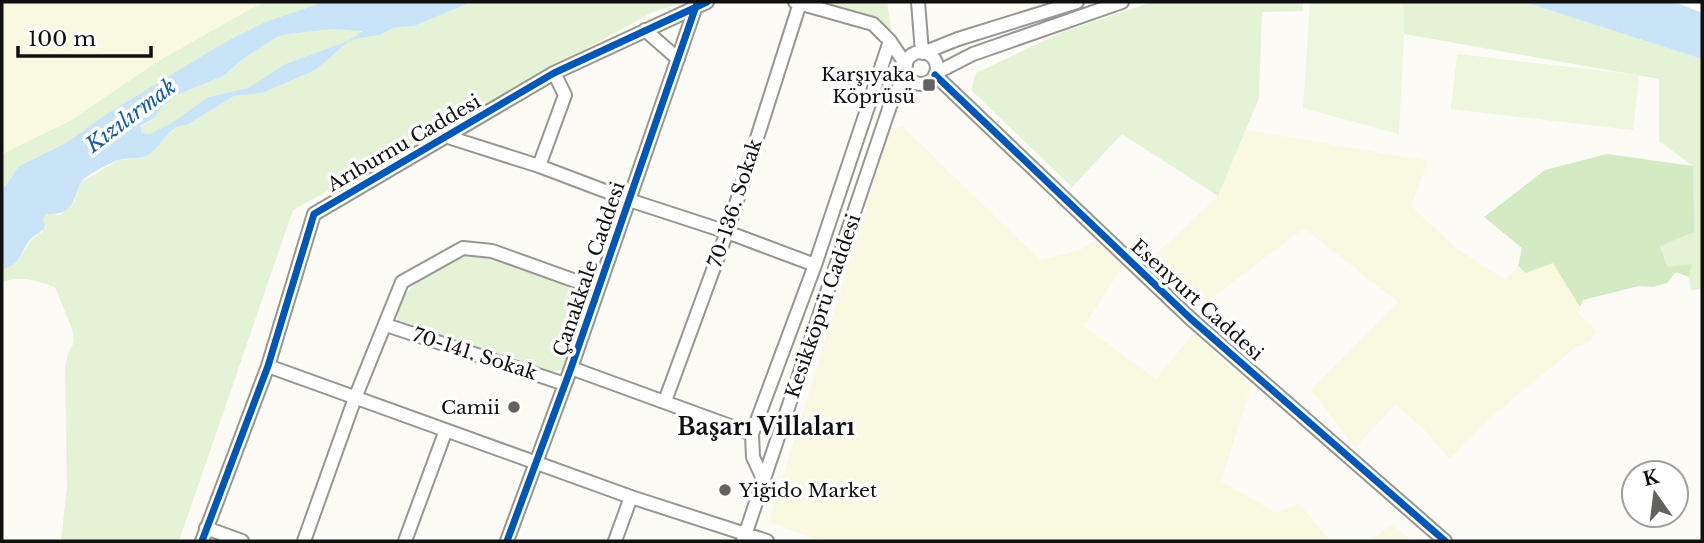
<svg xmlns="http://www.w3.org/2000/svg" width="1704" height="543" font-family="'Libre Baskerville',serif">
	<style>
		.farmland { fill: #f9f8e1 }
		.green { fill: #e4f2d5 }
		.forest { fill: #d3eac2 }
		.pitch { fill: #eef6de }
		.water { fill: #cae4f7; fill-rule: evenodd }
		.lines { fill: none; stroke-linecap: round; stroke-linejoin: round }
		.minor-casing { stroke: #969693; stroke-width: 16 }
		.minor { stroke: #fffefe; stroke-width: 12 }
		.cycleway-casing { stroke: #fff; stroke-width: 11 }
		.cycleway { stroke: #0057b8; stroke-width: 7 }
		.poi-dot { fill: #636260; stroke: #fff; stroke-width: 2.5 }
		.labels { text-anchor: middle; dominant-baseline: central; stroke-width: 7; stroke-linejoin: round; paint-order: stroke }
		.poi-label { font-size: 19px; fill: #101010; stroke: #fff; text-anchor: end }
		.street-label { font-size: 19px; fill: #101010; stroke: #fff }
		.water-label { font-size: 21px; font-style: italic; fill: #135ca7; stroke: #fff }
		.quarter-label { font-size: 23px; font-weight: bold; fill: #101010; stroke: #fff }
	</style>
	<rect width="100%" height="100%" fill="#fcfbf5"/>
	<path class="farmland" d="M2 2H267L254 7 157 62 70 121 2 154Z
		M902 126 1040 260 1080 250 1096 240 1124 264 1084 326 1156 379 1193 334 1251 386 1221 481 1276 513 1299 503 1330 541H821L769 522 889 133Z
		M1246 130 1428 161 1411 206 1457 249 1506 280 1518 266 1526 273 1553 262 1580 307 1578 313 1597 331 1589 342 1576 347 1497 412 1449 459 1424 429 1395 405 1355 448 1311 390 1398 302 1304 228 1201 306 1150 260 1218 196Z
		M1392 524 1412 541H1370Z"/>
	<path class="green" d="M267 2H324L265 22 225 42 108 113 66 143 19 166C12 174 10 182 2 189V154L70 121 157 62 254 7Z
		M472 2H683L651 13 293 210 179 541H61L67 487 65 367 68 354 74 342 72 329 55 287C35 280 22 275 2 282V270C27 260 21 244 42 232L43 219 46 213 60 215 74 202 81 182 119 160 142 158 180 124 187 125 234 96 262 93 348 42 360 38 380 35 393 28 414 26Z
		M814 2H887L891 30Z
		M1153 2H1303V11L1262 12 1259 98 1218 196 1122 134 1072 187 971 90 976 73 1065 31Z
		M1403 2H1524L1702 59V288L1691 291 1689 277 1692 264 1667 268 1660 245 1693 166 1659 141V79L1404 34Z
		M335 29 362 30 348 41 285 64 248 88 208 97 170 124 149 134 142 133 140 127 156 117 159 110 177 95 223 76 243 59 277 37 288 34Z
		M479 255 588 291 563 369 545 373 398 322C391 288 451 256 479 255Z"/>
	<path class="forest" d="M1607 154 1693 166 1694 232 1660 246 1667 267 1692 264 1689 277 1676 272 1667 283 1654 287 1639 286 1583 300 1580 307 1553 263 1526 273 1518 266 1522 248 1484 217 1545 170Z"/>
	<path class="pitch" d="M1310 2H1403L1404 34 1399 134 1303 108Z
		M1457 54 1639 75 1633 130 1451 109Z"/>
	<path class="water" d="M324 2H472L414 26 393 28 380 35 360 38 348 42 315 70 262 93 234 96 187 125C169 123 161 149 146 156 137 160 127 157 119 160 111 162 85 176 81 182 79 185 79 189 77 192 71 210 64 215 46 214L43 219 45 226C41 234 34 234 29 241 18 257 22 262 2 270V189C10 182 12 174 19 166L66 143 108 113 225 42 265 22ZM335 29 362 31 348 41 285 64 248 88 208 97 170 124 149 134 142 133 140 126 156 117 159 110 177 95 223 76 243 59 277 37 288 34Z
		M1524 2H1675L1702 13V59Z"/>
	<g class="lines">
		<defs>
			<path id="minor" d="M795 2 873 24 890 41 906 65
				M918 2 922 52
				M645 30 678 59
				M905 68a16 16 0 1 1 32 0a16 16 0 1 1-32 0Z
				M923 53 958 39 1077 2
				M936 73 973 54 1122 2
				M935 75 1191 319 1445 541
				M448 137 539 166 629 200 727 232 815 265
				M539 166 565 95 554 73
				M386 325 565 384
				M268 366 631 497 767 541
				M571 368 752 434 753 457 764 481
				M665 401 727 232 800 3
				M752 434 815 265 890 41
				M206 528 242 541
				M202 541 268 366 314 214 554 73 707 2
				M304 541 355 398 402 282 463 248 492 251 598 289
				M405 541 446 430
				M507 541 571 368 696 6
				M615 541 631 497
				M743 541 890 106 906 72"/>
		</defs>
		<use href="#minor" class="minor-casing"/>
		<use href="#minor" class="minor"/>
		<defs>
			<path id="cycleway" d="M935 75 1191 319 1445 541
				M202 541 268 366 314 214 554 73 707 2
				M507 541 571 368 696 6"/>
		</defs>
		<use href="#cycleway" class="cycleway-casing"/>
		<use href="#cycleway" class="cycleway"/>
	</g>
	<g class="poi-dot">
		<rect x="922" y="78" width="14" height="14" rx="3.5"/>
		<circle cx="514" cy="407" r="7"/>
		<circle cx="725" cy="490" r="7"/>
	</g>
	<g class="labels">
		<g class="poi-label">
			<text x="915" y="74">Karşıyaka<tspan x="915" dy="22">Köprüsü</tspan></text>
			<text x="500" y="407">Camii</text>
			<text x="739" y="490" text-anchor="start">Yiğido Market</text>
		</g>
		<g class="street-label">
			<text transform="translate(404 143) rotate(-30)">Arıburnu Caddesi</text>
			<text transform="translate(735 203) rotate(-72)">70-136. Sokak</text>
			<text transform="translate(589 269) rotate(-71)">Çanakkale Caddesi</text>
			<text transform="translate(1197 300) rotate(42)">Esenyurt Caddesi</text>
			<text transform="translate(823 306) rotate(-71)">Kesikköprü Caddesi</text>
			<text transform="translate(475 354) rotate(18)">70-141. Sokak</text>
		</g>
		<g class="water-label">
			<text transform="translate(131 116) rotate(-37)">Kızılırmak</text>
		</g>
		<g class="quarter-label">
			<text x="766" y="427">Başarı Villaları</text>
		</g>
	</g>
	<rect width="1704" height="543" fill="none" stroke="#101010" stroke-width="7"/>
	<g transform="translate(1655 494) rotate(346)"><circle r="33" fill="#ffffff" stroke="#9f9f9f" stroke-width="2"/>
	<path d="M0-5L12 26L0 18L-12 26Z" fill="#636260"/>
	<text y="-10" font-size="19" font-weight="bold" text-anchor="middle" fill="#101010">K</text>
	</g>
	<path d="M18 46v10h133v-10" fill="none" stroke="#101010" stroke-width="3.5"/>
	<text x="28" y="46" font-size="21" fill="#101010" stroke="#ffffff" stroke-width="5" paint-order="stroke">100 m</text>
</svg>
